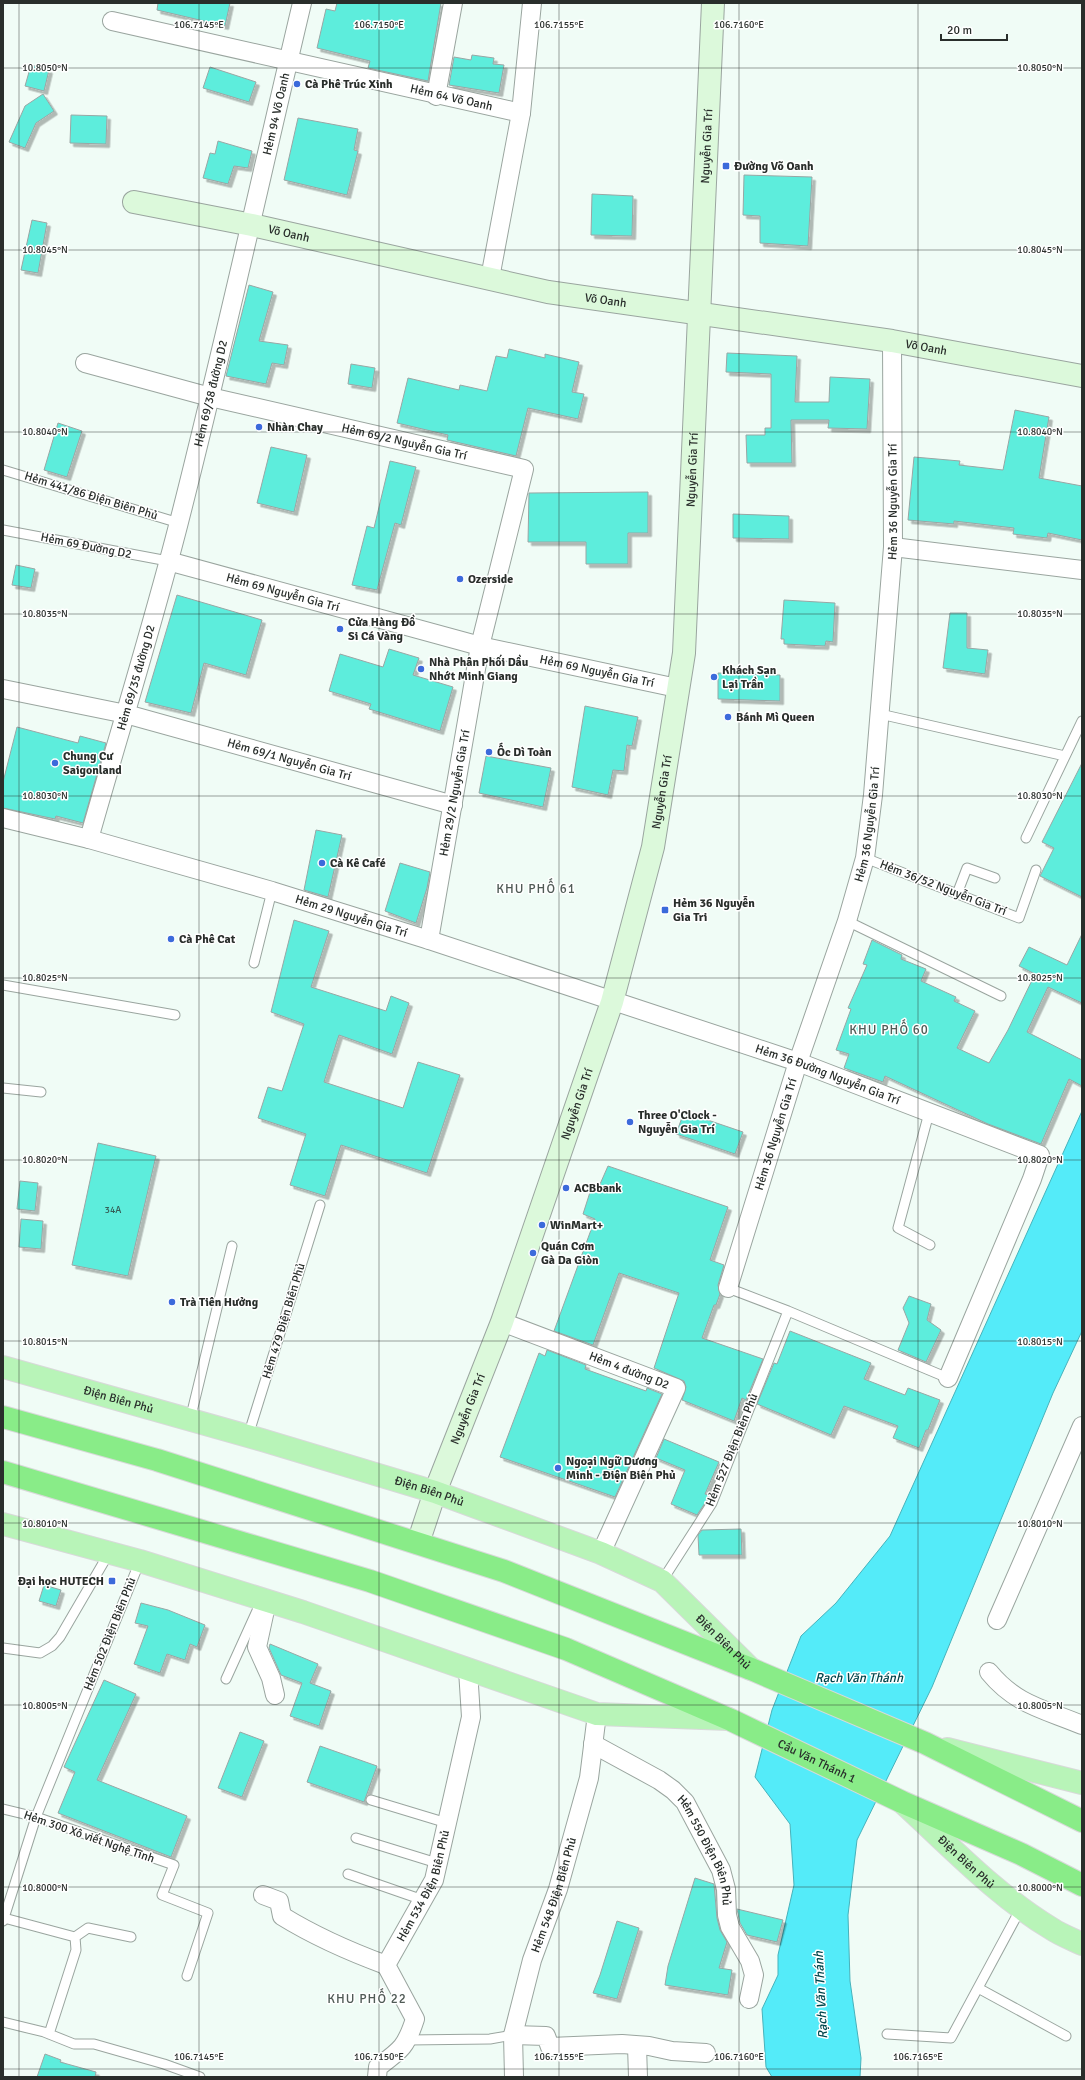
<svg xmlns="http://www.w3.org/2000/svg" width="1085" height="2080" font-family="Signika,sans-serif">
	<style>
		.water { fill: #54ebf9; stroke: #47b2bb }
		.building { fill: #5deddc; stroke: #99a6a4; filter: url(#shadow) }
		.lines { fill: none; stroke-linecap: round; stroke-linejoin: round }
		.lane-casing { stroke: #9aa59f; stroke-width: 11 }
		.street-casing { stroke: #9aa59f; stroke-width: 20 }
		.secondary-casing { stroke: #9aa59f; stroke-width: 24 }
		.primary-casing { stroke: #d8d9d9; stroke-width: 24 }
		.highway-casing { stroke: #d8d9d9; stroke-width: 24 }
		.lane { stroke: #fff; stroke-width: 9 }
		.street { stroke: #fff; stroke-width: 18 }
		.secondary { stroke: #dcf9db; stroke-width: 22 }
		.primary { stroke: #b8f4b8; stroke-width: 22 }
		.highway { stroke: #89ec88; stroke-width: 22 }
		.ticks { fill: none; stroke: #292e2b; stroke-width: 1; stroke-opacity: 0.45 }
		.poi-dot { fill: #3c6adb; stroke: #fff; stroke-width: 1.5 }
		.labels { text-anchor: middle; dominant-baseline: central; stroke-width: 3; stroke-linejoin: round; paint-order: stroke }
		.number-label { font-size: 10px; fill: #365e57 }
		.poi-label { font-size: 12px; font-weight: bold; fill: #292e2b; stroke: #fff; text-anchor: start }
		.street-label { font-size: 12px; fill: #292e2b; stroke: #fff }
		.neighbourhood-label { font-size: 13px; letter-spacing: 1px; fill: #505b56; stroke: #fff }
		.water-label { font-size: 13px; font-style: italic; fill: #00464c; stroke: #fff }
		.ticks-label { font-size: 10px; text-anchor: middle; fill: #292e2b; stroke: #fff; stroke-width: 3; stroke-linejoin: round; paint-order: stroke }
	</style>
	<defs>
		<filter id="shadow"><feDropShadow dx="3.5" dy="3.5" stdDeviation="0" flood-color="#0004"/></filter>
	</defs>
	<rect width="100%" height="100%" fill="#f0fcf6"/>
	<path class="water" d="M1082 1111V1331L1053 1393 932 1687 857 1840 848 1915 850 1981 861 2058 860 2077H772L766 2067 762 2009 778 1975V1955L794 1885 790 1824 755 1777 772 1710 801 1636 836 1603 890 1536Z"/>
	<path class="building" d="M158 3H230L225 26 157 10Z
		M337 3H441L428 81 368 68 370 61 317 48 326 9 335 11Z
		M472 55 494 58 493 64 504 65 499 93 449 85 454 57 471 60Z
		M31 65 49 70 44 91 25 86Z
		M210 67 256 82 249 102 203 88Z
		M43 94 54 111 36 123 25 148 9 142 25 106Z
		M71 115 107 116 106 144 70 143Z
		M298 118 358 129 354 150 358 151 347 195 284 180Z
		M218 141 252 151 248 168 234 166 228 184 203 178 210 153 215 154Z
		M744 175 812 177 808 246 760 243V216L743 215Z
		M592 194 633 196 632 236 591 235Z
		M32 220 47 223 38 273 21 270Z
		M249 285 273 292 259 341 288 345 284 365 272 363 266 384 226 376Z
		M509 349 545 358V354L579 362 572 392 584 394 578 419 528 408 516 456 447 440 448 435 397 423 408 378 459 390 460 385 487 391 496 356 507 358Z
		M727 353 797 356 795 402H829L830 377 870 379 867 429 828 428 829 420H791L792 463H747L746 435H765V428H771V374L726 372Z
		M351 364 375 368 372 388 348 384Z
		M1015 410 1049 417 1039 478 1082 486V540L1048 533 1047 538 1013 534 1014 528 954 521V524L908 520 914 457 960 461 959 465 1003 470Z
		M58 423 82 431 67 477 44 470Z
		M271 447 307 455 294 512 257 503Z
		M390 461 416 467 401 525 395 523 377 590 352 585 367 526 374 528Z
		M648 492V533H628V564H586V542H528L529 493Z
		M733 514 789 516V539L733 538Z
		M16 565 35 569 31 588 12 585Z
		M177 595 262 620 246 675 204 663 191 713 145 702Z
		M784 600 835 603 833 642 826 641 825 646 784 644V639H781Z
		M950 613H967V648L988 650 985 674 943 668Z
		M389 649 419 658 413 675 453 687 440 731 369 709 371 704 329 691 340 654 383 667Z
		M718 673 780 675V701L718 699Z
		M585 706 638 717 632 746 627 745 624 771 613 770 608 795 572 787Z
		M17 727 78 743 80 736 106 743 83 823 56 816 55 819 3 808V782Z
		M486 756 551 768 543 807 479 793Z
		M1082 763V897L1040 876 1054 848 1042 842Z
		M316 830 342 835 328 897 304 890Z
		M400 863 430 872 427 888 416 923 385 911Z
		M294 920 329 931 311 987 386 1011 391 996 409 1003 392 1054 339 1035 324 1082 403 1108 418 1062 460 1075 427 1173 341 1145 325 1196 290 1185 306 1134 258 1118 268 1087 282 1091 304 1024 271 1012Z
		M1082 934V1003L1048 987 1027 1032 1082 1060V1086L1069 1079 1041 1144 988 1124 885 1076 883 1082 844 1068 849 1054 836 1050 851 1009 848 1008 867 965 863 964 872 940 902 955 901 959 926 969 921 981 956 997 954 1001 975 1011 957 1048 989 1063 1008 1030 1035 974 1019 966 1029 947 1067 965Z
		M684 1112 743 1132 735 1154 676 1134Z
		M98 1143 156 1156 128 1276 72 1265Z
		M608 1166 728 1207 710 1260 724 1265 718 1285 720 1294 716 1305H714L702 1338 763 1359 746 1400 742 1398 734 1421 682 1400 686 1387 684 1381 654 1368 679 1293 619 1273 593 1345 554 1331 595 1219 583 1214 591 1189 597 1191Z
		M20 1181 38 1183 35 1211 17 1209Z
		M21 1219 43 1221 41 1249 19 1247Z
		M909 1296 931 1304 927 1320 941 1330 926 1362 898 1350 909 1323 903 1308Z
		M790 1331 871 1363 864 1379 905 1395 908 1388 940 1400 928 1430H926L919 1448 893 1438 898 1426 844 1406 831 1435 757 1404 774 1363 777 1364Z
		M547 1350 586 1365 585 1369 646 1391 647 1388 662 1394 615 1497 500 1457 539 1353 545 1356Z
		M664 1439 719 1462 705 1494 709 1495 707 1500 697 1515 671 1504 685 1470 656 1458Z
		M741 1529 742 1555H699L698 1535 702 1530Z
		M44 1585 61 1590 56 1606 39 1601Z
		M141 1603 168 1610 205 1625 197 1647 190 1644 185 1660 167 1654 160 1673 134 1664 148 1626 135 1623Z
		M270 1644 318 1664 310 1683 331 1691 319 1726 290 1716 302 1683 281 1675 269 1648Z
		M104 1680 136 1694 97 1780 187 1816 171 1857 58 1813 75 1772 64 1767Z
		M240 1732 264 1741 242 1797 218 1788Z
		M320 1746 377 1766 364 1802 307 1782Z
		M695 1878 714 1884 717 1918 720 1930 727 1942 719 1968 732 1970 728 1995 665 1985 668 1966Z
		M737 1909 783 1920 777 1942 747 1935 740 1923Z
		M617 1921 639 1928 617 1999 593 1993 600 1975Z
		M45 2054 61 2060 60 2062 96 2072 95 2077H37Z"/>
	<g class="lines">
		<defs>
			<path id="lane" d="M3 470 179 523
				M3 530 168 561
				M880 714 1065 756
				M1026 838 1082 721
				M865 858 1019 918 1036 870
				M957 894 967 868 995 878
				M847 921 1001 996
				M254 963 272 891
				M3 985 175 1015
				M3 1088 41 1092
				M929 1113 898 1228 930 1245
				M788 1311 948 1378
				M190 1420 232 1246
				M248 1436 320 1205
				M662 1581 712 1503 788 1311 728 1288
				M3 1648 40 1653 52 1646 60 1637 109 1553
				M226 1679 260 1604
				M371 1800 447 1823
				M3 1809 36 1817 174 1865 162 1895 208 1913 187 1976
				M356 1838 437 1863
				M348 1874 423 1900
				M4 1918 36 1817 140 1561
				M3 1921 4 1918 75 1937 88 1928 131 1937
				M978 1988 1066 2036
				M3 2022 44 2032 74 2044H94L164 2064 200 2077
				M49 2034 76 1950 75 1937
				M887 2034 951 2038 1021 1908
				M408 2040 490 2039 513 2035"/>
			<g id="street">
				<path id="s1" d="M112 21 521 113"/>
				<path d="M436 96 453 3"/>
				<path d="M490 278 521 113 532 3"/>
				<path id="s2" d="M85 363 210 397 524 469 480 646 429 940"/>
				<path d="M893 547 1082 570"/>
				<path id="s3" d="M168 561 480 646 677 688"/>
				<path id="s4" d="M3 689 126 714 453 805"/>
				<path id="s5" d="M3 818 89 839 272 891 429 940 798 1062 1040 1155 1032 1179 948 1378"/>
				<path id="s6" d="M89 839C119 733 152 628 179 522 223 350 261 176 302 3"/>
				<path id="s7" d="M728 1288 798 1062 847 921 865 858 873 795 893 547 892 341"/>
				<path id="s8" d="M502 1322 676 1388 601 1553"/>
				<path d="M267 1601 257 1647 271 1678 275 1695"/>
				<path d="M997 1620 1082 1426"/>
				<path d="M989 1672C1016 1705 1044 1709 1082 1725"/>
				<path id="s9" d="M593 1744 659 1780 673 1790 685 1802 721 1870 726 1889 727 1915 730 1927 750 1961 754 1975 749 1999"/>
				<path d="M263 1895 279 1901 282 1916C316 1937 348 1951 386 1965"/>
				<path d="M513 2035 546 2036 550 2047 622 2044 649 2046 672 2051 706 2053"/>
				<path d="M637 2046 638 2077"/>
				<path id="s10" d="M377 2077 378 2067C401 2050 406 2047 415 2019L386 1965 434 1880 471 1717 468 1670"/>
				<path id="s11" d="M514 2077 513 2035 532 1960 558 1889 589 1778 597 1714"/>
			</g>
			<g id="secondary">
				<path id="s12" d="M134 202 252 225 548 292 892 341 1082 376"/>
				<path id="s13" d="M418 1543 435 1492 502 1322 612 1002 653 847 684 653 713 3"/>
			</g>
			<g id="primary">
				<path id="s14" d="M3 1367 262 1440 435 1492 601 1553 662 1581 751 1669"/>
				<path d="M3 1524 140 1561 303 1612 597 1714 728 1719"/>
				<path d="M947 1749 1082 1783"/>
				<path id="s15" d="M904 1804C951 1847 997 1896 1052 1929 1061 1935 1072 1939 1082 1944"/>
			</g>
			<g id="highway">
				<path d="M3 1417 157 1460 504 1571 751 1669 925 1743 1082 1821"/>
				<path id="s16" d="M3 1472 370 1581 566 1649 731 1720 902 1802 1021 1854 1082 1885"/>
			</g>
		</defs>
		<use href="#lane" class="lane-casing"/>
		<use href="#street" class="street-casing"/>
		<use href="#secondary" class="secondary-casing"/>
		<use href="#primary" class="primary-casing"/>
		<use href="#highway" class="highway-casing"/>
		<use href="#lane" class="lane"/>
		<use href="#street" class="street"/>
		<use href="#secondary" class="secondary"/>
		<use href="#primary" class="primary"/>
		<use href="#highway" class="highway"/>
	</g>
	<path class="ticks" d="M19 3V2077M199 3V2077M379 3V2077M559 3V2077M739 3V2077M918 3V2077M3 68H1082M3 250H1082M3 432H1082M3 614H1082M3 796H1082M3 978H1082M3 1160H1082M3 1341H1082M3 1523H1082M3 1705H1082M3 1887H1082M3 2069H1082"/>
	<g class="poi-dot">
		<circle cx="297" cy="84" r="4"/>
		<rect x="722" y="162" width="8" height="8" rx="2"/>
		<circle cx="259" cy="427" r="4"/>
		<circle cx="460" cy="579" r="4"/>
		<circle cx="340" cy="629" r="4"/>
		<circle cx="421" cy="669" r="4"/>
		<circle cx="714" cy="677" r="4"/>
		<circle cx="728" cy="717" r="4"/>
		<circle cx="489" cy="752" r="4"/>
		<circle cx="55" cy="763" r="4"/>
		<circle cx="322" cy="863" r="4"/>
		<rect x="661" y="906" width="8" height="8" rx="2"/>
		<circle cx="171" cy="939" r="4"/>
		<circle cx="630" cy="1122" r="4"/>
		<circle cx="566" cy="1188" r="4"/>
		<circle cx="542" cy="1225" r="4"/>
		<circle cx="533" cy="1253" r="4"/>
		<circle cx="172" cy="1302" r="4"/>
		<circle cx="558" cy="1468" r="4"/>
		<rect x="108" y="1577" width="8" height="8" rx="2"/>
	</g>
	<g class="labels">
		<g class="number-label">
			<text x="113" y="1210">34A</text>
		</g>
		<g class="poi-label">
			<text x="305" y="84">Cà Phê Trúc Xinh</text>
			<text x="734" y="166">Đường Võ Oanh</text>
			<text x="267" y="427">Nhàn Chay</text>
			<text x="468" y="579">Ozerside</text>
			<text x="348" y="622">Cửa Hàng Đồ<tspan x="348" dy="14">Si Cá Vàng</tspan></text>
			<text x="429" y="662">Nhà Phân Phối Dầu<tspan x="429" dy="14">Nhớt Minh Giang</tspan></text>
			<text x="722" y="670">Khách Sạn<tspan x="722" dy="14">Lại Trần</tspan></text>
			<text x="736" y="717">Bánh Mì Queen</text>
			<text x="497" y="752">Ốc Dì Toàn</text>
			<text x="63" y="756">Chung Cư<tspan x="63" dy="14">Saigonland</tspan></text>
			<text x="330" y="863">Cà Kê Café</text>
			<text x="673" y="903">Hẻm 36 Nguyễn<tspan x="673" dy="14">Gia Tri</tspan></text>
			<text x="179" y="939">Cà Phê Cat</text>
			<text x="638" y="1115">Three O'Clock -<tspan x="638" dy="14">Nguyễn Gia Trí</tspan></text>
			<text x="574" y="1188">ACBbank</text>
			<text x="550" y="1225">WinMart+</text>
			<text x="541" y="1246">Quán Cơm<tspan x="541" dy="14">Gà Da Giòn</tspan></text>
			<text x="180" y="1302">Trà Tiên Hưởng</text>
			<text x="566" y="1461">Ngoại Ngữ Dương<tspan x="566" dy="14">Minh - Điện Biên Phủ</tspan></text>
			<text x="104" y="1581" text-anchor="end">Đại học HUTECH</text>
		</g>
		<g class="street-label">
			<text stroke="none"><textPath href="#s1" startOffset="348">Hẻm 64 Võ Oanh</textPath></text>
			<text stroke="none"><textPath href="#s6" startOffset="749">Hẻm 94 Võ Oanh</textPath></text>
			<text stroke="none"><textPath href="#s13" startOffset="1439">Nguyễn Gia Trí</textPath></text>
			<text stroke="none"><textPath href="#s12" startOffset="158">Võ Oanh</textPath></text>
			<text stroke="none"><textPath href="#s12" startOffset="482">Võ Oanh</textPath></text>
			<text stroke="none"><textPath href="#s12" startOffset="806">Võ Oanh</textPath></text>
			<text stroke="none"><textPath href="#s6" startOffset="462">Hẻm 69/38 đường D2</textPath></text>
			<text stroke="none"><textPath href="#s2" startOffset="329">Hẻm 69/2 Nguyễn Gia Trí</textPath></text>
			<text stroke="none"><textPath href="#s13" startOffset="1115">Nguyễn Gia Trí</textPath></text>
			<text transform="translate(91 496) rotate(17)">Hẻm 441/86 Điện Biên Phủ</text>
			<text stroke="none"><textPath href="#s7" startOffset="809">Hẻm 36 Nguyễn Gia Trí</textPath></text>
			<text transform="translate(86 546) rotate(11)">Hẻm 69 Đường D2</text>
			<text stroke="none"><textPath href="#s3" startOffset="119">Hẻm 69 Nguyễn Gia Trí</textPath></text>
			<text stroke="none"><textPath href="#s3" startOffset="443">Hẻm 69 Nguyễn Gia Trí</textPath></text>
			<text stroke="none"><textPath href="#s6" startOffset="168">Hẻm 69/35 đường D2</textPath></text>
			<text stroke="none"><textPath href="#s4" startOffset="295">Hẻm 69/1 Nguyễn Gia Trí</textPath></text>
			<text stroke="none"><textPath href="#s13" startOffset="791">Nguyễn Gia Trí</textPath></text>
			<text transform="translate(455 793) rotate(-80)">Hẻm 29/2 Nguyễn Gia Trí</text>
			<text stroke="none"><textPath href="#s7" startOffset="485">Hẻm 36 Nguyễn Gia Trí</textPath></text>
			<text transform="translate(943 888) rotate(21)">Hẻm 36/52 Nguyễn Gia Trí</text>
			<text stroke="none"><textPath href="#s5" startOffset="362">Hẻm 29 Nguyễn Gia Trí</textPath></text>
			<text stroke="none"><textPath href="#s5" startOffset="864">Hẻm 36 Đường Nguyễn Gia Trí</textPath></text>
			<text stroke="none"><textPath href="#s13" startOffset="467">Nguyễn Gia Trí</textPath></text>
			<text stroke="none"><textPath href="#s7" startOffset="161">Hẻm 36 Nguyễn Gia Trí</textPath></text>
			<text transform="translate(284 1321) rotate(-73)">Hẻm 479 Điện Biên Phủ</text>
			<text stroke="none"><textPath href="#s8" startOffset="136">Hẻm 4 đường D2</textPath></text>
			<text stroke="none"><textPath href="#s14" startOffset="120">Điện Biên Phủ</textPath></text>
			<text stroke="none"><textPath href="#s13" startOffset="143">Nguyễn Gia Trí</textPath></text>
			<text transform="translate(732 1450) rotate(-68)">Hẻm 527 Điện Biên Phủ</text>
			<text stroke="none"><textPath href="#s14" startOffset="444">Điện Biên Phủ</textPath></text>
			<text transform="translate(110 1634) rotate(-68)">Hẻm 502 Điện Biên Phủ</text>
			<text stroke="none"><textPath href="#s14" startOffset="780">Điện Biên Phủ</textPath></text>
			<text stroke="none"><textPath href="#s16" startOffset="865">Cầu Văn Thánh 1</textPath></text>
			<text transform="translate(89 1837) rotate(19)">Hẻm 300 Xô viết Nghệ Tĩnh</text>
			<text stroke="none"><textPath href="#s9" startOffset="162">Hẻm 550 Điện Biên Phủ</textPath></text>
			<text stroke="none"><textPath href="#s15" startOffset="85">Điện Biên Phủ</textPath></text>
			<text stroke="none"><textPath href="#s10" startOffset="222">Hẻm 534 Điện Biên Phủ</textPath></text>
			<text stroke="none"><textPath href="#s11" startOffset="188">Hẻm 548 Điện Biên Phủ</textPath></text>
		</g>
		<g class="neighbourhood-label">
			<text x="536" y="889">KHU PHỐ 61</text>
			<text x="889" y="1030">KHU PHỐ 60</text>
			<text x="367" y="1999">KHU PHỐ 22</text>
		</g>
		<g class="water-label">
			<text x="859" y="1678">Rạch Văn Thánh</text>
			<text transform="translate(821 1995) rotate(-93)">Rạch Văn Thánh</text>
		</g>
	</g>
	<g class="ticks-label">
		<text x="199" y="28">106.7145°E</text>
		<text x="379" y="28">106.7150°E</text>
		<text x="559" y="28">106.7155°E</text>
		<text x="739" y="28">106.7160°E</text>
		<text x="45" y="71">10.8050°N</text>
		<text x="1040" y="71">10.8050°N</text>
		<text x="45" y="253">10.8045°N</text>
		<text x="1040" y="253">10.8045°N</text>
		<text x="45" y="435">10.8040°N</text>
		<text x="1040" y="435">10.8040°N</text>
		<text x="45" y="617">10.8035°N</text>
		<text x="1040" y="617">10.8035°N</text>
		<text x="45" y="799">10.8030°N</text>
		<text x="1040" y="799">10.8030°N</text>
		<text x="45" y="981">10.8025°N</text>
		<text x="1040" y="981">10.8025°N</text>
		<text x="45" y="1163">10.8020°N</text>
		<text x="1040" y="1163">10.8020°N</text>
		<text x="45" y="1345">10.8015°N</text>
		<text x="1040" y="1345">10.8015°N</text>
		<text x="45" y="1527">10.8010°N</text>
		<text x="1040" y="1527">10.8010°N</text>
		<text x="45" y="1709">10.8005°N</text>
		<text x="1040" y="1709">10.8005°N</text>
		<text x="45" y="1891">10.8000°N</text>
		<text x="1040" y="1891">10.8000°N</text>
		<text x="199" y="2060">106.7145°E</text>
		<text x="379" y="2060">106.7150°E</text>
		<text x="559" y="2060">106.7155°E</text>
		<text x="739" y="2060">106.7160°E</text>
		<text x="918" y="2060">106.7165°E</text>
	</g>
	<rect width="1085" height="2080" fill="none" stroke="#292e2b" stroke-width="8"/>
	<path d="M941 34v6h66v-6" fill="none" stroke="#292e2b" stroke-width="2"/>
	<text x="947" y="34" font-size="12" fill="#292e2b" stroke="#ffffff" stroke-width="3" paint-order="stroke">20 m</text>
</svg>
